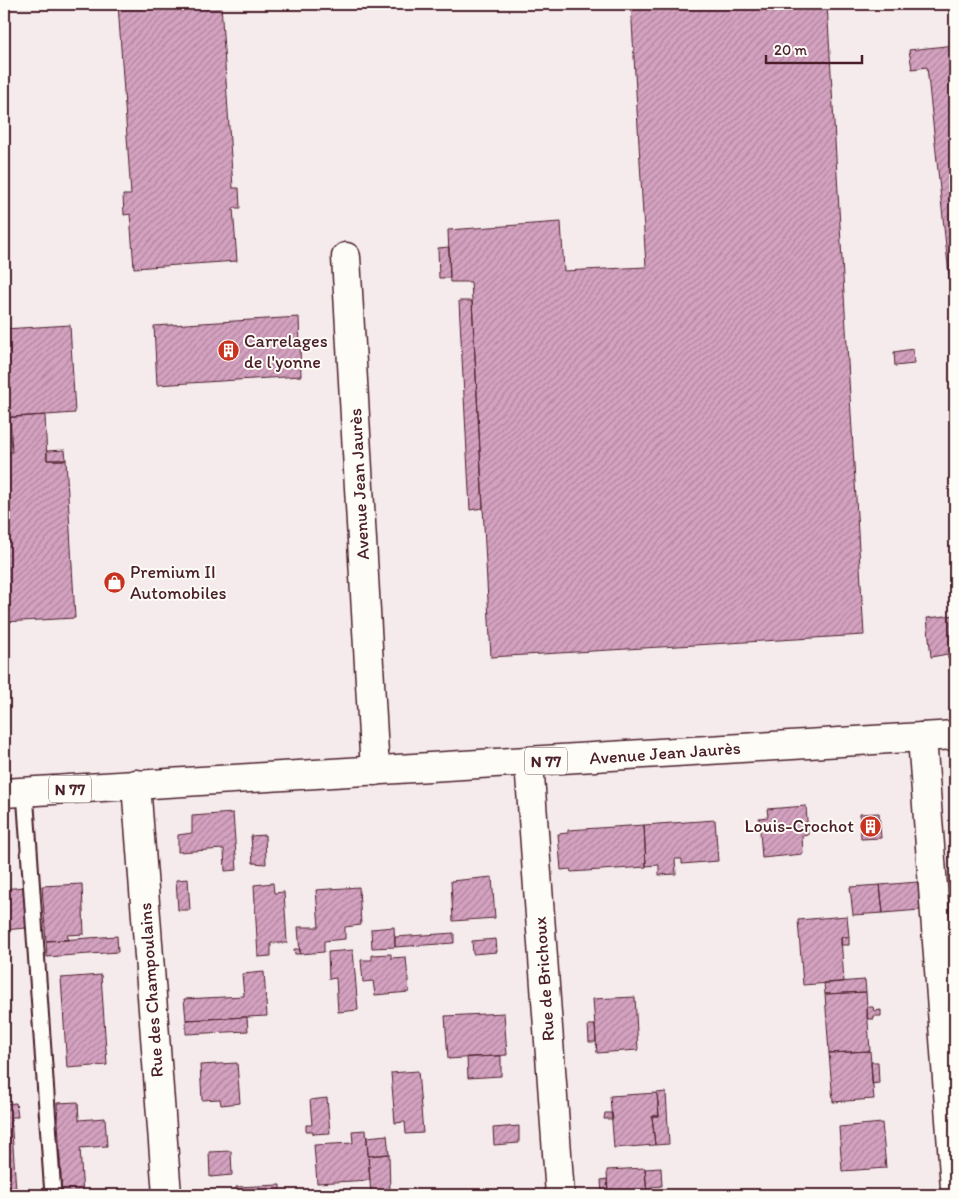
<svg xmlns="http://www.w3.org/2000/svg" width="959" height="1199" font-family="Itim,sans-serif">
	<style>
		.building { fill: url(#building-hatch); stroke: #4a1f2b }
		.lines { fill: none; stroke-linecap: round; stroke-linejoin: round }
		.lane-casing { stroke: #4a1f2b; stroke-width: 19 }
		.street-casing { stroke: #4a1f2b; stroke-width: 31 }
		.primary-casing { stroke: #4a1f2b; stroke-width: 31 }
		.lane { stroke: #fdfcf7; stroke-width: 15 }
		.street { stroke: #fdfcf7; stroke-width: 28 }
		.primary { stroke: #fdfcf7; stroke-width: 28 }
		.labels { text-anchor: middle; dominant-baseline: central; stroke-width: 4; stroke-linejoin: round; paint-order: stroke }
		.shield { fill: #fdfcf7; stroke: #806168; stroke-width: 1 }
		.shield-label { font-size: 16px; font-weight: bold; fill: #4a1f2b }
		.poi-label { font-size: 18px; fill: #4a1f2b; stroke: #fdfcf7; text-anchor: start }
		.street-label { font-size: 18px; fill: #4a1f2b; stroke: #fdfcf7 }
	</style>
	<defs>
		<pattern id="building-hatch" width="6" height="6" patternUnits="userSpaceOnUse" patternTransform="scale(1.25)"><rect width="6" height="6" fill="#d4a2c0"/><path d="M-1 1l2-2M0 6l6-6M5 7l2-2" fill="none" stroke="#ae839c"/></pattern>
	</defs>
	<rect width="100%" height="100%" fill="#f5eaec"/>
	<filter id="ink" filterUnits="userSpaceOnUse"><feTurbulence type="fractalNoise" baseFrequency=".02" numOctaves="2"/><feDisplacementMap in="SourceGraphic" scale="10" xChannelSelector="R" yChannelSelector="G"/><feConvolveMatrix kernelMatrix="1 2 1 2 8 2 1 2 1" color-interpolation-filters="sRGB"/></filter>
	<g filter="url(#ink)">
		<path class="building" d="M118 4H221L233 188H239L240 208H233L237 261 134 268 130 214 124 215 123 195H131Z
			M631 4H827L864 635 491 657 471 282H450L448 230 561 222 564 271 646 267Z
			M955 45V331L927 67 912 69 909 50Z
			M449 247 450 278H439L438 248Z
			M459 301H472L483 508 470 510Z
			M299 317 301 376 157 385 154 326Z
			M70 325 75 413 4 418V329Z
			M913 349 914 364 895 366 894 352Z
			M45 415 47 460H66L75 618 4 622V452H12L10 417Z
			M65 450 66 460H47V451Z
			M955 615V658L948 659V654L931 657 927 618Z
			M806 806 808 835 802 836 803 854 762 858 759 818 768 817 767 809Z
			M233 813 237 870 225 871 224 849 178 852V835L192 833V816Z
			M879 813 881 838 861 839 860 814Z
			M715 820 718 861 682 864V859H675L676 874 659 875V865L646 866 644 825Z
			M644 825 646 867 571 872 570 869 561 870 558 834 568 833V830Z
			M265 835 266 864 253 863 251 836Z
			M492 877 495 918 453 921 451 881Z
			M188 879 190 910H178L176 880Z
			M918 882 920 910 883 913 880 885Z
			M273 883 274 893 284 892 287 943H271V956L258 957 254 885Z
			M82 884 84 934 67 935 69 940 46 941 42 886Z
			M880 885 883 913 853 915 850 887Z
			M23 887 26 928 4 930V889Z
			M359 887 361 925 345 927V939L324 941V952L300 954 298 927H319L316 890Z
			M847 916 849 937H841L844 982 803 985 798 920Z
			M394 927 395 947 372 948 371 929Z
			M454 933V943L395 947V937Z
			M117 936 118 952 47 957 46 941Z
			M841 937H849V945H841Z
			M496 939 497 952 473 954 472 941Z
			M294 949H300V954H295Z
			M353 950 358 1010 338 1012 336 978 329 979 328 952Z
			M391 954V958L406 957 409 992 375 995 373 981 363 982 361 960H372V955Z
			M264 972 267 1016 186 1020 184 999 244 996 242 974Z
			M101 975 107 1065 67 1068 61 978Z
			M865 980 866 992 825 994 824 983Z
			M866 992 870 1051 829 1053 825 994Z
			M635 997 638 1050 597 1053 593 999Z
			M867 1007H873L874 1011 881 1010V1016H874V1019H867Z
			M504 1013 507 1055 448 1059 445 1016Z
			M247 1017 248 1031 186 1034V1020Z
			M588 1025H595L596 1042H589Z
			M870 1051 874 1099 833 1102 829 1053Z
			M501 1056V1076L468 1078 467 1057Z
			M871 1062H878L879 1083 872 1084Z
			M237 1063 240 1103 221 1105 220 1099 202 1100 200 1065Z
			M418 1071 423 1133 406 1134 405 1122 395 1123 391 1073Z
			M666 1092 669 1144 655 1145 652 1116H659L657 1093Z
			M657 1093 659 1116H652L655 1145 614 1148 610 1096Z
			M327 1098 330 1133 313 1134V1131H306V1125H312L310 1100Z
			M78 1102 79 1120 105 1118 107 1146 80 1148 83 1195H62L57 1103Z
			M16 1103 18 1117H11L16 1190H4V1104Z
			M605 1113H612L613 1119H604Z
			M882 1123 886 1168 842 1171 839 1127Z
			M519 1126V1143L494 1145 493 1128Z
			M366 1130 370 1180 317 1183 314 1145 353 1143 352 1131Z
			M387 1135 389 1154 368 1156 367 1137Z
			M231 1151 232 1175 210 1177 209 1152Z
			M389 1154 390 1193 405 1192V1195H371L368 1156Z
			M645 1168 647 1195H608L607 1170Z
			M661 1168 662 1186 652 1187V1195H647L645 1169Z
			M607 1179 608 1195H602L601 1180Z
			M280 1185V1195H237L236 1187Z
			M21 1189V1195H4V1190Z"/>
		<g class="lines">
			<defs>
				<path id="lane" d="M25 792 53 1195"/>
				<path id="street" d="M346 257 375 771
					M922 737 955 1188
					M529 762 560 1195
					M136 784 167 1195"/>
				<path id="primary" d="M4 793 955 735"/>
			</defs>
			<use href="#lane" class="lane-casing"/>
			<use href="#street" class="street-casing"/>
			<use href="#primary" class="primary-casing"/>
			<use href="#lane" class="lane"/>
			<use href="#street" class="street"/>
			<use href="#primary" class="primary"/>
		</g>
	</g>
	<defs>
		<symbol id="building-disc" viewBox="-11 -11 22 22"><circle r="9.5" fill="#c8321e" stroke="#fdfcf7"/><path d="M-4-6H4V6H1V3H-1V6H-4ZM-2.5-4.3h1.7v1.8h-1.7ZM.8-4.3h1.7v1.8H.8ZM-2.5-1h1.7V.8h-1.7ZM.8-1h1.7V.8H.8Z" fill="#fff"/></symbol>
		<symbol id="shop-disc" viewBox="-11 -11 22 22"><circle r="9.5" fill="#c8321e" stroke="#fdfcf7"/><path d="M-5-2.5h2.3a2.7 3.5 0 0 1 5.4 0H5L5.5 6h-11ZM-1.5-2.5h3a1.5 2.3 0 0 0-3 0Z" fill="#fff"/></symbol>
	</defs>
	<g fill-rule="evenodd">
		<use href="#building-disc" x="216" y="338" width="25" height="25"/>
		<use href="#shop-disc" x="102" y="570" width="25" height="25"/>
		<use href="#building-disc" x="858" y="814" width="25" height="25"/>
	</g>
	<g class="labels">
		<g class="shield">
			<rect x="525" y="747.5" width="42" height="27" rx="4"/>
			<rect x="49" y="775.5" width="42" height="27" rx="4"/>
		</g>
		<g class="shield-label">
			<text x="546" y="761">N 77</text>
			<text x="70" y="789">N 77</text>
		</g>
		<g class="poi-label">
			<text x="244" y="341">Carrelages<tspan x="244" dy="21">de l'yonne</tspan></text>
			<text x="130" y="572">Premium II<tspan x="130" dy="21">Automobiles</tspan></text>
			<text x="854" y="826" text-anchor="end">Louis-Crochot</text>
		</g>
		<g class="street-label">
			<text transform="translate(359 484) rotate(-93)">Avenue Jean Jaurès</text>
			<text transform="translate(665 753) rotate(-4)">Avenue Jean Jaurès</text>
			<text transform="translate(544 979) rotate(-94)">Rue de Brichoux</text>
			<text transform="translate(151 990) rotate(-94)">Rue des Champoulains</text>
		</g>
	</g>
	<rect width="959" height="1199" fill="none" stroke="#fdfcf7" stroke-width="20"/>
	<rect x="10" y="10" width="939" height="1179" fill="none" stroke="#4a1f2b" stroke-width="2" filter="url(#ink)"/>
	<path d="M766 55v8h96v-8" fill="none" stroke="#4a1f2b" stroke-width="2.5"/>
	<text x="774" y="55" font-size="15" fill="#4a1f2b" stroke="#fdfcf7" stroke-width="4" paint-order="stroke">20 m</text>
</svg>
